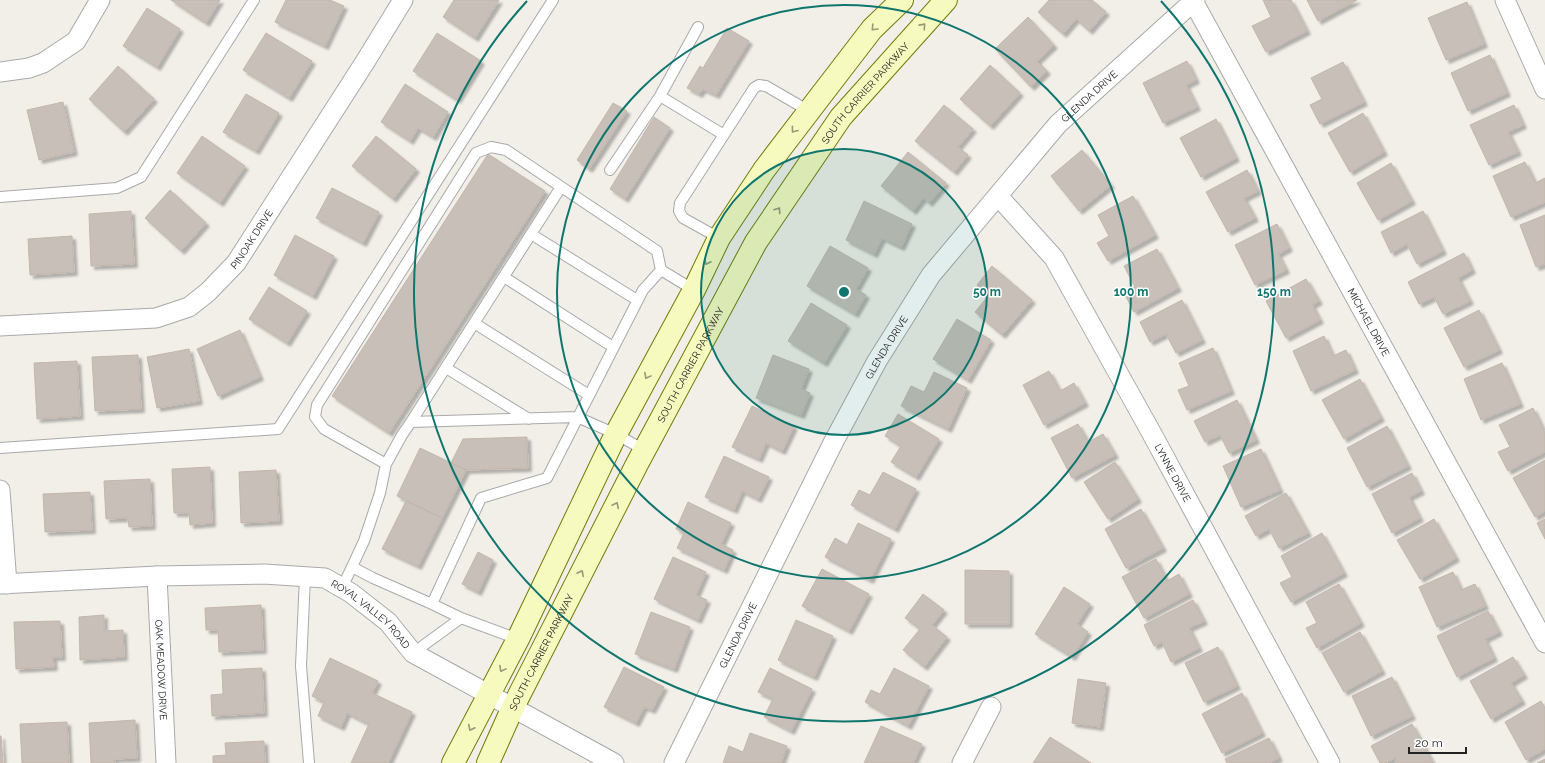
<svg xmlns="http://www.w3.org/2000/svg" width="1545" height="763" font-family="Raleway,sans-serif">
	<style>
		.building { fill: #c7bfb8; stroke: #c4b6ab; filter: url(#shadow) }
		.lines { fill: none; stroke-linecap: round; stroke-linejoin: round }
		.lane-casing { stroke: #a9a9a9; stroke-width: 12 }
		.street-casing { stroke: #a9a9a9; stroke-width: 21 }
		.secondary-casing { stroke: #707d05; stroke-width: 24 }
		.lane { stroke: #fff; stroke-width: 10 }
		.street { stroke: #fff; stroke-width: 19 }
		.secondary { stroke: #f7fabf; stroke-width: 22 }
		.oneway { stroke: #979978 }
		.ring { fill: none; stroke: #0f766e; stroke-width: 2 }
		.labels { text-anchor: middle; dominant-baseline: central; stroke-width: 3; stroke-linejoin: round; paint-order: stroke }
		.street-label { font-size: 10px; fill: #222; stroke: #fff }
		.centre { fill: #0f766e; stroke: #fff; stroke-width: 2 }
		.ring-label { font-size: 12px; text-anchor: middle; font-weight: bold; fill: #0f766e; stroke: #fff; stroke-width: 3; stroke-linejoin: round; paint-order: stroke }
	</style>
	<defs>
		<filter id="shadow"><feDropShadow dx="3.5" dy="3.5" stdDeviation="1" flood-color="#0004"/></filter>
	</defs>
	<rect width="100%" height="100%" fill="#f2efe9"/>
	<path class="building" d="M171 0H220L206 23Z
		M286 0H330L344 6 325 46 275 22Z
		M454 0H499L475 38 443 17Z
		M1049 0H1092L1106 12 1089 31 1076 19 1063 34 1038 12Z
		M1263 0H1291L1307 31 1266 52 1252 26 1271 17Z
		M1307 0H1357L1318 21Z
		M1467 2 1484 44 1446 60 1428 18Z
		M147 8 180 29 157 67 123 46Z
		M1028 17 1054 45 1037 61 1047 71 1031 87 995 49Z
		M727 28 749 41 716 95 703 89 699 94 687 88 700 66 703 68Z
		M266 33 312 61 289 98 243 70Z
		M437 33 481 61 457 100 413 71Z
		M1490 55 1507 93 1468 111 1451 73Z
		M1187 61 1196 80 1186 85 1197 107 1163 123 1143 83Z
		M1343 62 1364 102 1320 124 1310 105 1322 99 1311 78Z
		M990 65 1020 93 990 126 960 99Z
		M118 66 154 99 124 132 89 99Z
		M405 84 448 112 433 137 418 128 410 141 381 122Z
		M246 94 279 113 256 151 223 132Z
		M63 102 74 152 39 160 27 110Z
		M613 103 627 111 589 169 577 160Z
		M944 105 973 129 958 147 968 155 954 172 915 141Z
		M1514 105 1523 125 1508 132 1518 152 1489 165 1470 125Z
		M1363 113 1384 152 1350 172 1328 133Z
		M654 117 670 128 625 199 610 189Z
		M1216 119 1236 158 1201 177 1180 138Z
		M202 136 245 166 220 203 177 173Z
		M376 136 416 169 393 199 352 166Z
		M1082 150 1111 185 1079 211 1051 176Z
		M908 152 946 183 929 203 923 198 913 211 881 186Z
		M488 154 545 191 389 433 332 396Z
		M1525 162 1535 183 1545 178V202L1511 217 1493 176Z
		M1391 163 1412 201 1378 220 1357 183Z
		M1247 170 1258 191 1244 198 1255 218 1228 232 1206 192Z
		M332 188 379 212 363 243 316 218Z
		M170 190 206 223 181 251 145 218Z
		M1133 196 1155 235 1108 261 1097 243 1109 236 1098 215Z
		M864 201 912 224 901 247 882 238 874 254 846 240Z
		M131 211 134 264 91 266 89 214Z
		M1423 211 1443 251 1417 264 1407 244 1391 253 1381 232Z
		M1545 215V264L1536 267 1520 225Z
		M1277 224 1289 248 1278 254 1286 270 1255 285 1235 245Z
		M295 235 334 256 313 296 274 275Z
		M72 236 74 272 30 275 28 239Z
		M830 246 868 268 856 289 866 295 855 314 807 286Z
		M1157 249 1178 288 1134 312 1124 293 1135 287 1124 266Z
		M1464 253 1472 270 1458 278 1470 301 1443 314 1434 297 1419 304 1408 282Z
		M992 266 1032 300 1002 335 975 312 989 295 977 285Z
		M1306 279 1319 301 1312 305 1320 320 1286 338 1266 301Z
		M269 287 307 311 287 343 249 319Z
		M1182 300 1202 340 1176 353 1166 334 1150 342 1140 322Z
		M811 303 847 325 824 363 788 341Z
		M1479 310 1499 350 1464 367 1444 328Z
		M957 319 991 340 968 380 933 359Z
		M240 330 260 377 218 396 197 349Z
		M1324 336 1333 356 1346 350 1355 370 1311 391 1293 351Z
		M1213 348 1231 391 1187 410 1178 390 1189 386 1179 363Z
		M189 349 199 401 157 408 147 357Z
		M138 355 141 409 95 411 92 357Z
		M773 355 809 369 801 389 810 393 801 415 756 398Z
		M77 361 80 416 37 419 34 363Z
		M1502 363 1520 404 1481 420 1464 379Z
		M1049 371 1060 391 1074 383 1085 403 1044 425 1023 385Z
		M934 372 967 388 948 429 901 406 911 386 924 392Z
		M1360 379 1381 418 1344 439 1322 400Z
		M1237 400 1256 440 1229 453 1220 435 1205 442 1194 421Z
		M752 406 794 426 782 451 766 443 759 459 732 447Z
		M1533 408 1545 433V452L1508 471 1498 452 1510 447 1499 425Z
		M898 414 939 439 916 477 891 462 901 446 885 436Z
		M1078 424 1088 442 1103 434 1115 455 1072 478 1051 438Z
		M1387 426 1408 466 1367 487 1347 448Z
		M527 437 528 468 466 470 451 463 463 439Z
		M420 448 466 470 442 518 397 496Z
		M1261 449 1280 490 1241 507 1223 466Z
		M724 456 769 477 758 499 742 491 734 510 705 497Z
		M1545 460V511L1535 517 1513 478Z
		M1115 462 1138 499 1108 519 1084 482Z
		M210 467 212 523 190 525 189 513H174L172 469Z
		M276 470 279 521 241 523 239 472Z
		M883 472 916 489 895 529 851 505 859 490 870 495Z
		M1412 473 1421 491 1409 497 1420 518 1392 533 1372 494Z
		M150 479 152 526 129 527 128 518 106 519 104 481Z
		M90 492 92 530 45 532 43 494Z
		M1286 493 1308 533 1279 548 1269 529 1256 536 1245 516Z
		M406 501 442 518 418 566 382 549Z
		M688 502 731 523 721 544 733 550 724 570 677 548 684 533 676 529Z
		M1141 509 1163 548 1126 568 1105 529Z
		M1434 519 1456 558 1420 579 1397 540Z
		M1545 519V539L1537 523Z
		M858 523 891 539 870 580 825 557 835 538 847 545Z
		M1322 533 1344 573 1291 602 1280 583 1292 577 1281 556Z
		M478 552 493 560 478 592 462 584Z
		M673 557 706 572 696 595 707 600 698 620 654 599Z
		M1156 559 1167 581 1179 574 1189 594 1144 618 1122 577Z
		M822 569 869 594 849 631 802 606Z
		M965 570 1009 571V624H965Z
		M1453 572 1461 590 1475 584 1485 606 1437 627 1419 587Z
		M1339 584 1361 623 1317 648 1306 628 1317 623 1306 602Z
		M1064 587 1090 604 1077 624 1088 632 1072 657 1035 634Z
		M923 594 944 610 932 625 947 637 924 667 903 650 920 629 905 618Z
		M1193 600 1204 621 1189 628 1199 648 1171 662 1162 642 1154 646 1144 625Z
		M261 605 263 650 219 652 218 630H206L205 608Z
		M1488 611 1499 632 1485 639 1494 658 1457 677 1437 636Z
		M651 612 690 627 674 669 635 654Z
		M104 615V631L123 630 124 657 80 660 79 617Z
		M796 620 833 636 814 677 778 660Z
		M60 621 62 657H53L54 667 16 669 14 622Z
		M1360 632 1382 671 1344 692 1322 653Z
		M1218 647 1237 686 1204 702 1185 663Z
		M1513 657 1524 675 1511 683 1522 701 1491 719 1470 681Z
		M330 658 378 681 372 693 412 712 388 763H351L369 724 347 713 341 727 318 716 324 702 312 696Z
		M624 667 664 687 652 710 644 707 636 723 604 707Z
		M262 668 264 713 212 716 211 695 223 694 222 670Z
		M770 668 812 689 791 731 764 717 773 699 758 692Z
		M894 668 929 686 908 726 865 702 871 690 880 694Z
		M1392 677 1412 716 1371 736 1352 696Z
		M1078 679 1106 683 1100 727 1072 723Z
		M1242 693 1262 733 1222 753 1202 714Z
		M1541 701 1545 708V749L1526 760 1505 722Z
		M135 720 137 758 114 759 115 763H91L89 723Z
		M67 722 69 763H22L20 724Z
		M1412 724 1433 763H1397L1395 758 1385 763H1380L1371 746Z
		M881 726 922 744 913 763H864Z
		M750 733 787 746 781 763H723L729 746 743 752Z
		M0 736H1L3 763H0Z
		M1050 737 1091 763H1033Z
		M1269 738 1279 758 1269 763H1227L1225 759Z
		M264 741 265 763H213V756L226 755 225 743Z
		M1545 759V763H1537Z"/>
	<g class="lines">
		<defs>
			<path id="lane" d="M660 96 698 27
				M610 170 660 96 724 135
				M0 197 117 188 141 177 254 0
				M531 234 637 300
				M719 238 683 218 679 211 680 203 754 88 759 85 766 86 809 111
				M504 277 613 347
				M474 323 589 395
				M446 368 529 419
				M411 422 561 187
				M0 448 278 429 553 0
				M386 464 402 435 411 422 577 417 616 434 644 450
				M352 567 373 578 432 604
				M305 577 301 666 309 763
				M342 588 364 541 380 493 386 464 324 429 315 417 317 405 476 153 491 147 506 150 657 251 661 270 694 290
				M461 618 432 604 481 498 547 478 643 290 661 270
				M413 653 461 618 518 639"/>
			<g id="street">
				<path d="M1505 0 1545 89"/>
				<path id="s1" d="M1193 1 1545 643"/>
				<path d="M0 72 29 68 43 63 76 41 100 0"/>
				<path id="s2" d="M998 196 1054 258 1151 432 1330 763"/>
				<path id="s3" d="M0 326 156 318 189 307 208 292 236 263 365 62 403 0"/>
				<path d="M0 490 7 584"/>
				<path id="s4" d="M157 576 166 763"/>
				<path id="s5" d="M0 584 157 576 264 574 325 578 351 593 388 622 413 653 614 763"/>
				<path id="s6" d="M674 763 834 441 877 361 931 275 1058 124 1195 0"/>
				<path d="M962 763 991 707"/>
			</g>
			<g id="secondary">
				<path d="M453 763 518 639 616 434 694 290 719 238 764 170 819 98 872 29 902 0"/>
				<path id="s7" d="M488 763 513 707 637 464 756 242 841 117 946 0"/>
			</g>
		</defs>
		<use href="#lane" class="lane-casing"/>
		<use href="#street" class="street-casing"/>
		<use href="#secondary" class="secondary-casing"/>
		<use href="#lane" class="lane"/>
		<use href="#street" class="street"/>
		<use href="#secondary" class="secondary"/>
	</g>
	<defs><path id="oneway-chevron" d="M-2-3.5L2.5 0L-2 3.5" fill="none" stroke-width="1.6" stroke-linecap="round" stroke-linejoin="round"/></defs>
	<g class="oneway">
		<use href="#oneway-chevron" transform="translate(923 26) rotate(-48)"/>
		<use href="#oneway-chevron" transform="translate(874 28) rotate(133)"/>
		<use href="#oneway-chevron" transform="translate(794 130) rotate(127)"/>
		<use href="#oneway-chevron" transform="translate(778 210) rotate(-56)"/>
		<use href="#oneway-chevron" transform="translate(707 262) rotate(116)"/>
		<use href="#oneway-chevron" transform="translate(647 376) rotate(118)"/>
		<use href="#oneway-chevron" transform="translate(616 505) rotate(-63)"/>
		<use href="#oneway-chevron" transform="translate(581 573) rotate(-63)"/>
		<use href="#oneway-chevron" transform="translate(502 669) rotate(118)"/>
		<use href="#oneway-chevron" transform="translate(471 728) rotate(117)"/>
	</g>
	<circle cx="844" cy="292" r="143" fill="#0f766e" fill-opacity=".12"/>
	<g class="ring">
		<circle cx="844" cy="292" r="143"/>
		<circle cx="844" cy="292" r="287"/>
		<path d="M1161 1A430 430 0 1 1 527 1"/>
	</g>
	<g class="labels">
		<g class="street-label">
			<text stroke="none"><textPath href="#s7" startOffset="771">SOUTH CARRIER PARKWAY</textPath></text>
			<text stroke="none"><textPath href="#s6" startOffset="791">GLENDA DRIVE</textPath></text>
			<text stroke="none"><textPath href="#s3" startOffset="284">PINOAK DRIVE</textPath></text>
			<text stroke="none"><textPath href="#s1" startOffset="366">MICHAEL DRIVE</textPath></text>
			<text stroke="none"><textPath href="#s6" startOffset="467">GLENDA DRIVE</textPath></text>
			<text stroke="none"><textPath href="#s7" startOffset="447">SOUTH CARRIER PARKWAY</textPath></text>
			<text stroke="none"><textPath href="#s2" startOffset="329">LYNNE DRIVE</textPath></text>
			<text stroke="none"><textPath href="#s5" startOffset="384">ROYAL VALLEY ROAD</textPath></text>
			<text stroke="none"><textPath href="#s6" startOffset="143">GLENDA DRIVE</textPath></text>
			<text stroke="none"><textPath href="#s7" startOffset="123">SOUTH CARRIER PARKWAY</textPath></text>
			<text stroke="none"><textPath href="#s4" startOffset="94">OAK MEADOW DRIVE</textPath></text>
		</g>
	</g>
	<circle cx="844" cy="292" r="6" class="centre"/>
	<g class="ring-label">
		<text x="987" y="296">50 m</text>
		<text x="1131" y="296">100 m</text>
		<text x="1274" y="296">150 m</text>
	</g>
	<path d="M1409 747v6h57v-6" fill="none" stroke="#222222" stroke-width="2"/>
	<text x="1415" y="747" font-size="12" fill="#222222" stroke="#ffffff" stroke-width="3" paint-order="stroke">20 m</text>
</svg>
